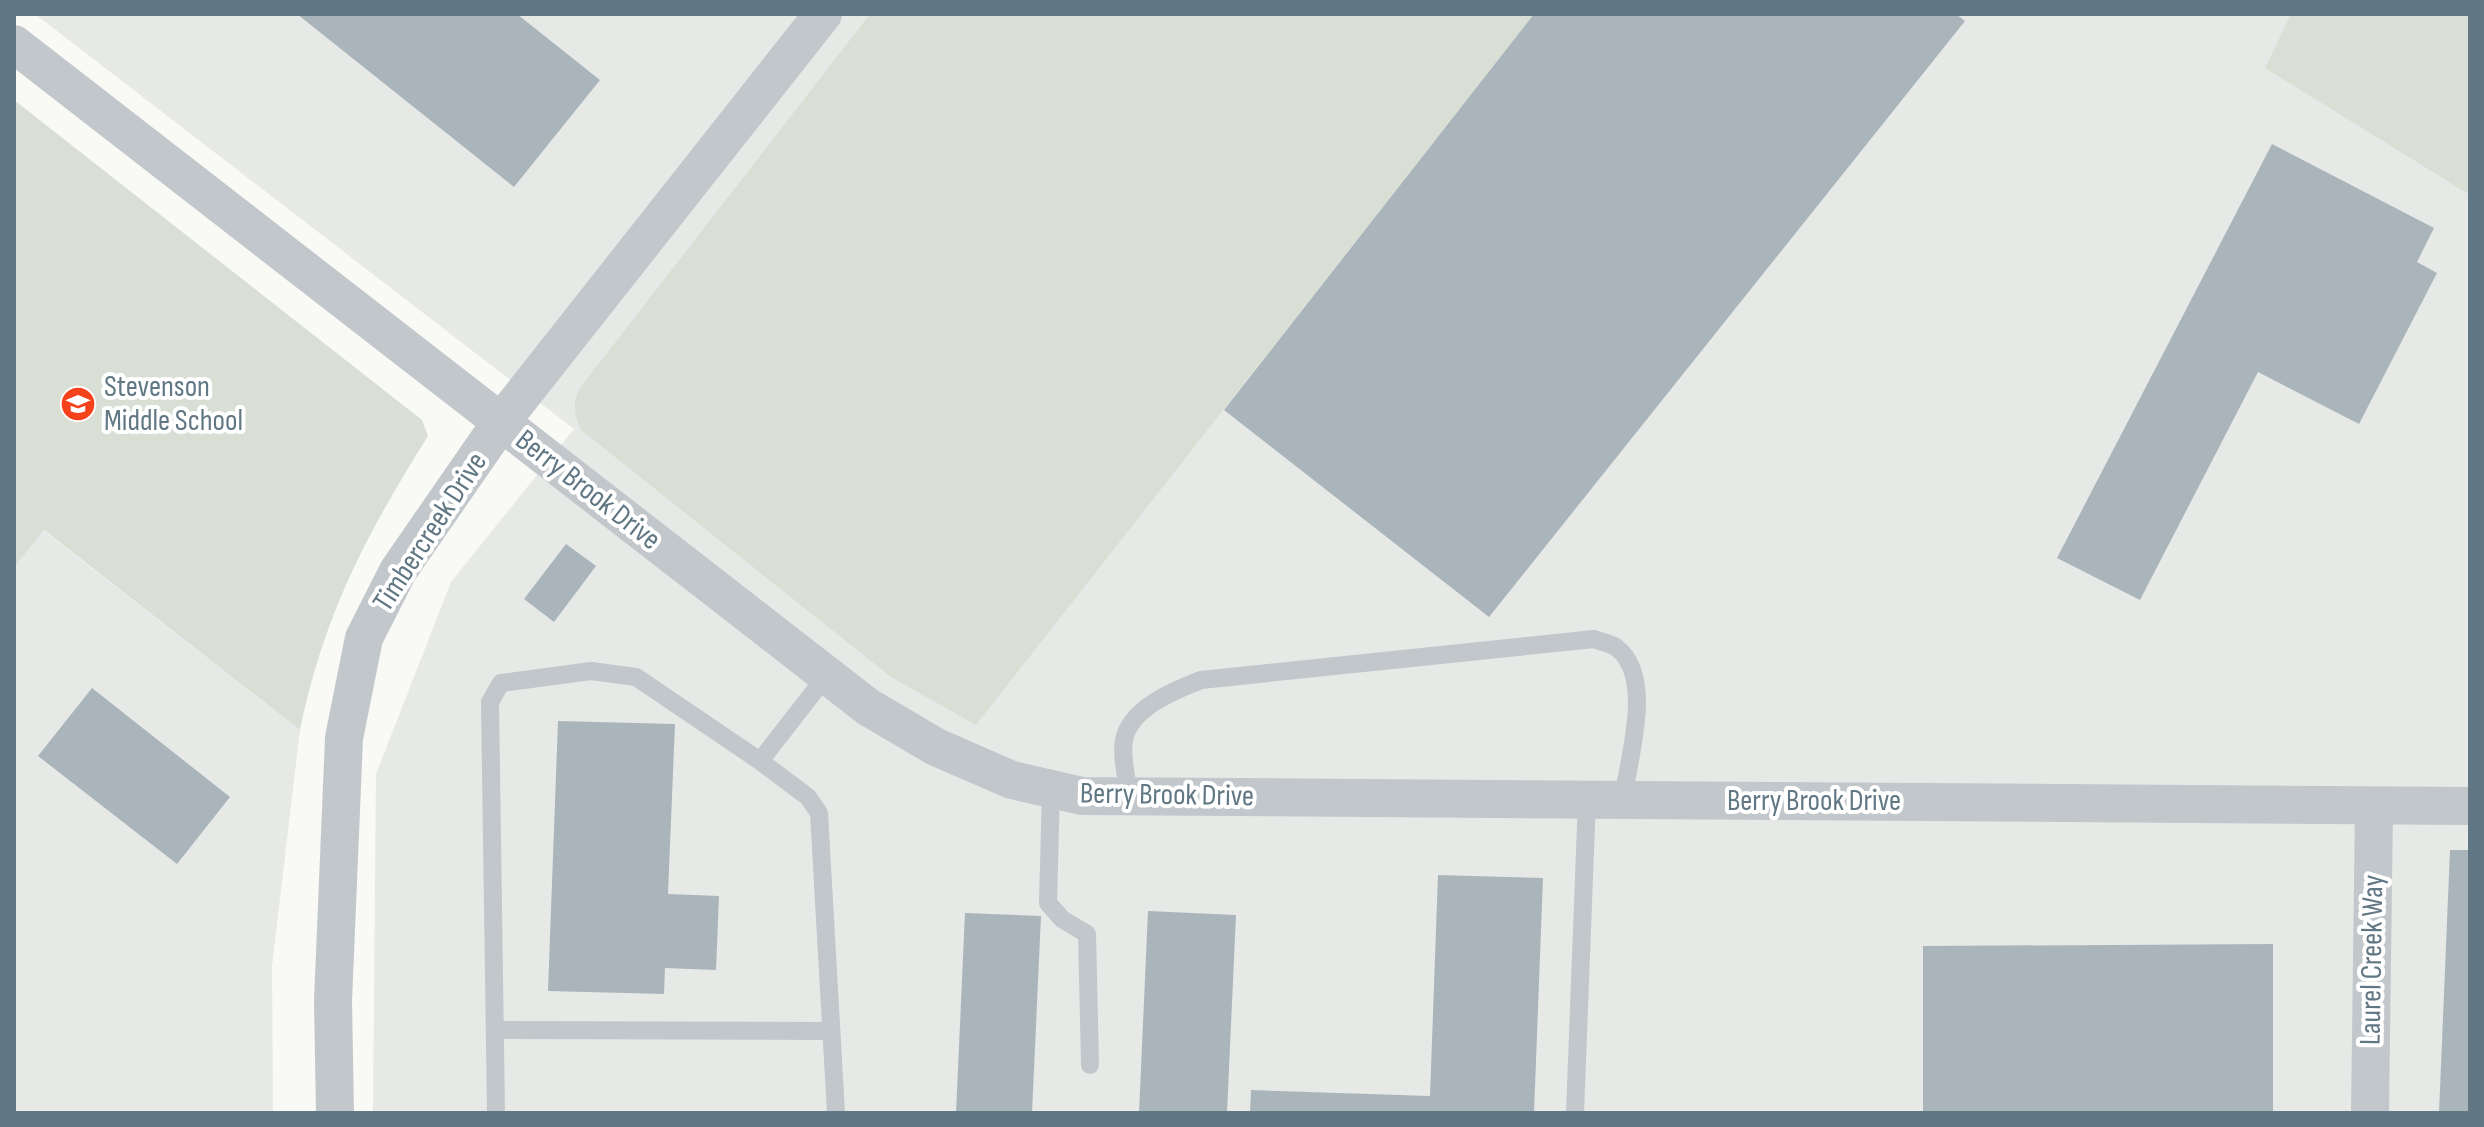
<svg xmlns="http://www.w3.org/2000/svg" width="2484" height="1127" font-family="'Sofia Sans Condensed',sans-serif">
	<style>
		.built { fill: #e7e9e7 }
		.green { fill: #d9dfd5 }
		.building { fill: #aab5bb }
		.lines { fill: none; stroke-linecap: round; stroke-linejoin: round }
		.lane { stroke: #c2c7cb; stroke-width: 18 }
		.street { stroke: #c2c7cb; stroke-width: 38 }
		.labels { text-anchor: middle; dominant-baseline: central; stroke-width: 8; stroke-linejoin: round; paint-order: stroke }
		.poi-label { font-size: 30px; fill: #617784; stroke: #fff; text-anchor: start }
		.street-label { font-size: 30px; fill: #617784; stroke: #fff }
	</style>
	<rect width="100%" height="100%" fill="#f9f9f6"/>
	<path class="built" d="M35 14H2470V1113H373L376 774 451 582 574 429Z
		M14 100 43 530 300 730 272 966 273 1113H14Z"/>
	<path class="green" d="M870 14H1534L976 725 891 677 581 430C573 413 572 399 583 384Z
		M2291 14H2470V195L2265 68Z
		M14 100 422 420 428 436C366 535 324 614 300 730L44 530 14 567Z"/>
	<path class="building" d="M297 14H517L600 80 514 187Z
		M1534 14H1956L1965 21 1489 617 1224 410Z
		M2272 144 2434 228 2417 262 2437 273 2359 424 2258 372 2140 600 2057 558Z
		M566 544 596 566 554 622 524 599Z
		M92 688 230 797 177 864 38 756Z
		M558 721 675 724 668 894 719 896 716 970 665 968 664 994 548 991Z
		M2450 850H2470V1113H2439Z
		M1438 875 1543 878 1534 1113H1250L1251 1090 1430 1096Z
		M1148 911 1236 915 1227 1113H1139Z
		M965 913 1041 916 1032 1113H956Z
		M2273 944V1113H1923V946Z"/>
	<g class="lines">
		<path class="lane" d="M760 761 827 675
			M1051 789 1048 903 1062 919 1087 934 1090 1065
			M1129 796C1127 780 1121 756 1124 740 1130 708 1175 690 1201 680L1594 639C1601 642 1611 643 1617 648 1655 678 1628 759 1623 800
			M495 1030 831 1031
			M496 1113 490 702 501 683 591 671 636 677 760 761 808 797 819 813 836 1113
			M1575 1113 1587 799"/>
		<path class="street" d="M14 44 868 707 936 747 1012 780 1082 796 2470 806
			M335 1113 333 1001 344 738 364 638 398 571 501 422 823 14
			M2370 1113 2374 807"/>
	</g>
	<defs>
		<symbol id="school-disc" viewBox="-11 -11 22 22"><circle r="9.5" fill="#f5421b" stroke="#fff"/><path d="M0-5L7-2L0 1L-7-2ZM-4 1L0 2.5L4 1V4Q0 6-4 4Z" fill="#fff"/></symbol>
	</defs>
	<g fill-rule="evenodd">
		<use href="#school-disc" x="58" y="384" width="40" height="40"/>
	</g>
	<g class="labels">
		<g class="poi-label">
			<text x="104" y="387">Stevenson<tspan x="104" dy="34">Middle School</tspan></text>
		</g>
		<g class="street-label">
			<text transform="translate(588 490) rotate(38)">Berry Brook Drive</text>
			<text transform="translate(430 532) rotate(-57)">Timbercreek Drive</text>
			<text transform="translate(1167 795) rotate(1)">Berry Brook Drive</text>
			<text x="1814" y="801">Berry Brook Drive</text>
			<text transform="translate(2372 960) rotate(-89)">Laurel Creek Way</text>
		</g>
	</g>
	<rect width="2484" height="1127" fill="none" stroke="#617784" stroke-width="32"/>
</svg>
